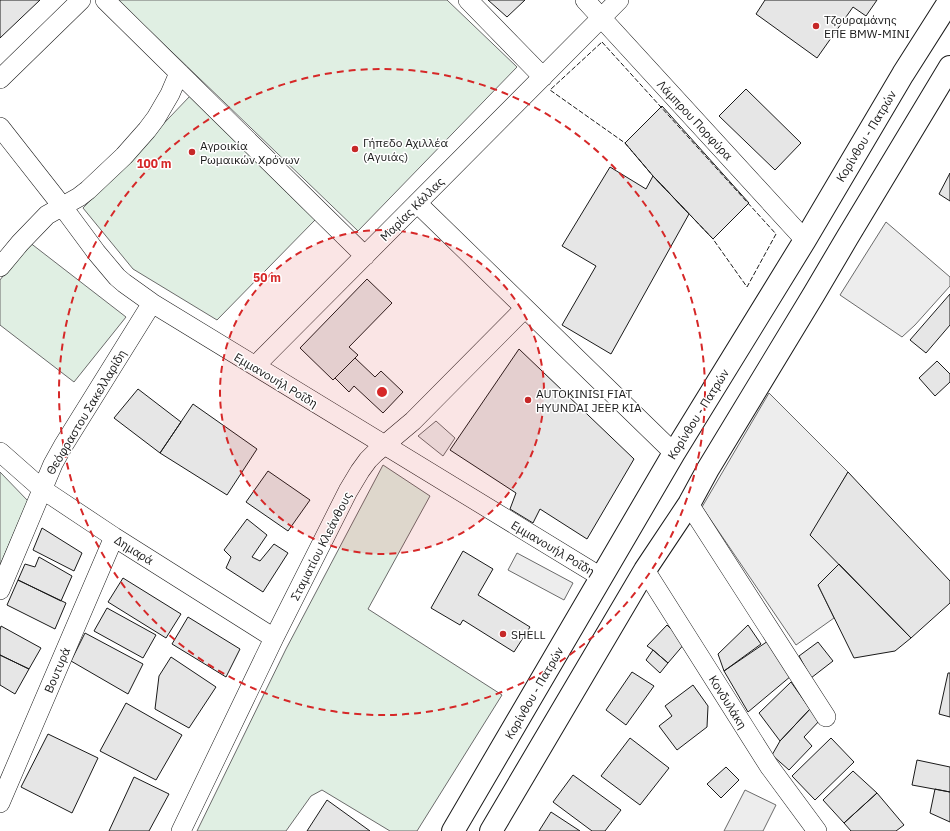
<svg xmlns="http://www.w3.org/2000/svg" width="950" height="831" font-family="'IBM Plex Sans',sans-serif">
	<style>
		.green { fill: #e0efe3; stroke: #6a6a6a }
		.parking { fill: #ededed; stroke: #6a6a6a }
		.building { fill: #e6e6e6; stroke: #1a1a1a }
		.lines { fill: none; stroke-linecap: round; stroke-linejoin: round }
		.minor-casing { stroke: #1a1a1a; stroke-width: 20 }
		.trunk-casing { stroke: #1a1a1a; stroke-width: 24 }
		.minor { stroke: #fff; stroke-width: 19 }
		.trunk { stroke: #fff; stroke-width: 22 }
		.fence { stroke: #1a1a1a; stroke-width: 1; stroke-dasharray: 5 2; stroke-linecap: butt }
		.ring { fill: none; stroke: #d62828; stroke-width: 2; stroke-dasharray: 7 5 }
		.poi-dot { fill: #c62828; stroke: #fff; stroke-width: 1.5 }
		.labels { text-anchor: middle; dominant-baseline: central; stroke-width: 3; stroke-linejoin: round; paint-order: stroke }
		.poi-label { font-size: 12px; fill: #1a1a1a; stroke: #fff; text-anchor: start }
		.street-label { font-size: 12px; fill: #1a1a1a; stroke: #fff }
		.centre { fill: #d62828; stroke: #fff; stroke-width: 2 }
		.ring-label { font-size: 12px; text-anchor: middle; font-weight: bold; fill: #d62828; stroke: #fff; stroke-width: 3; stroke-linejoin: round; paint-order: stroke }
	</style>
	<rect width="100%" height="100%" fill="#fff"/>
	<path class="green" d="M118 0H447L517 67 358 231Z
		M190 96 315 220 217 320 133 269 83 208Z
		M29 242 126 317 74 382 0 325V280Z
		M383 465 430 496 368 609 502 695 417 831H390L322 790 311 796 286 831H197L286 649Z
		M0 472 28 501 0 565Z"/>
	<path class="parking" d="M886 222 950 277V286L915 325 902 337 840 295Z
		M769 393 848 472 811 535 839 564 818 585 834 618 796 645 702 507Z
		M436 421 455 438 443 456 418 436Z
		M517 553 573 583 564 600 508 570Z
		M745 790 776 805 763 831H724Z"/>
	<path class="building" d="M0 0H40L0 38Z
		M488 0H525L507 17Z
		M765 0H877L866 16 853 7 817 58 756 14Z
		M746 89 801 143 775 170 719 116Z
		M662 106 749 203 713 239 653 176 625 143Z
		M610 167 646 189 653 176 689 214 611 354 562 325 596 266 562 246Z
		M950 173V201L939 194Z
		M367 279 392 303 349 347 358 355 333 380 300 348Z
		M950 294V325L926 353 910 340Z
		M519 349 634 459 587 539 540 509 533 523 510 509 516 493 450 450Z
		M355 358 375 377 381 371 403 392 383 413 354 386 349 392 335 378Z
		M937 361 950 374V382L935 396 919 378Z
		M138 389 181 422 160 453 114 418Z
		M193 404 257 449 227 495 160 453Z
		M268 471 310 500 288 531 246 502Z
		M848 472 950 581V603L911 638 810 535Z
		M247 519 267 535 252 557 260 561 274 544 288 553 263 592 226 568 231 557 224 550Z
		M42 528 82 553 74 571 33 550Z
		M463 551 493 569 478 595 530 627 514 652 463 620 460 625 431 608Z
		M39 557 72 576 61 601 18 580 25 564 35 567Z
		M839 564 911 638 895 651 854 658 818 585Z
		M123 578 181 614 166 638 108 602Z
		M18 580 66 603 55 629 7 605Z
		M107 608 156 635 143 658 94 631Z
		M188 617 240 649 226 677 172 644Z
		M667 625 685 643 668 663 653 650 647 646Z
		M748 625 761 644 724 671 718 654Z
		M1 626 41 648 29 669 0 655V630Z
		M85 633 143 664 128 694 71 661Z
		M768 641 791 676 748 712 724 671Z
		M818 642 833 661 811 678 799 656Z
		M653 650 668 663 660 673 646 660Z
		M0 655 29 669 15 694 0 685Z
		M171 657 216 687 189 728 155 709 159 676Z
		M632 672 654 686 626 725 606 710Z
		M948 673H950V717L939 714Z
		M791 682 810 709 780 741 759 713Z
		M693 685 708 706 707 727 677 750 659 726 672 716 665 706Z
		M126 703 182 735 156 780 100 751Z
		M810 709 821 719 804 737 812 746 789 770 772 755 780 741Z
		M48 734 98 758 72 813 21 787Z
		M630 738 669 768 640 805 601 776Z
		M831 738 854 762 815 800 792 776Z
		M917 760 950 767V792L912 785Z
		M726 767 739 780 721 798 707 784Z
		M853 771 877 793 844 823 823 800Z
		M573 775 621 810 605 831H592L553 802Z
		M134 777 169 794 149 831H109Z
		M935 789 950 792V822L930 813Z
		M877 793 904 825 896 831H851L844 823Z
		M327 800 370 831H307Z
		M551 812 580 831H539Z"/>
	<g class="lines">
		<defs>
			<path id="minor" d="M105 0 365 256
				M468 0 543 77
				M585 0 805 240
				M0 79 81 0
				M0 127 62 206 96 252 117 277 124 283 152 303 601 577
				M417 203 674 453
				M0 267 20 243 47 215 79 197 88 190 124 156 147 130 156 118 170 94 179 73
				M255 366 619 0
				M0 452 42 489 114 537 274 638
				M689 504 826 717
				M645 570 769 766 817 831
				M0 590 53 464 63 446 152 303
				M0 803 114 537
				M181 831 274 638 348 491 360 471 368 460 375 453 413 421 525 308"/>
			<path id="trunk" d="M453 831 674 453 805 240 903 74 950 0
				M491 831 645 570 689 504 708 469 814 294 847 238 950 67"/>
		</defs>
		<use href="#minor" class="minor-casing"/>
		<use href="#trunk" class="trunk-casing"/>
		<use href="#minor" class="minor"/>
		<use href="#trunk" class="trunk"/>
		<path class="fence" d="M602 42 776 234 747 287 713 239 653 176 625 143 550 90Z"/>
	</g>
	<circle cx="382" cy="392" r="162" fill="#d62828" fill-opacity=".12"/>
	<g class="ring">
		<circle cx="382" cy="392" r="162"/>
		<circle cx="382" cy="392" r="323"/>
	</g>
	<g class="poi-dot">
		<circle cx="816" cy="26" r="4"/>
		<circle cx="355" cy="149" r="4"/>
		<circle cx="192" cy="152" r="4"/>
		<circle cx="528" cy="400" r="4"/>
		<circle cx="503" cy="634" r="4"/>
	</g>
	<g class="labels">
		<g class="poi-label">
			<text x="824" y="19">Τζουραμάνης<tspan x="824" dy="14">ΕΠΕ BMW-MINI</tspan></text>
			<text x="363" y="142">Γήπεδο Αχιλλέα<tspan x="363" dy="14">(Αγυιάς)</tspan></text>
			<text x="200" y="145">Αγροικία<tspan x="200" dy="14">Ρωμαικών Χρόνων</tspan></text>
			<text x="536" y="393">AUTOKINISI FIAT<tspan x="536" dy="14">HYUNDAI JEEP KIA</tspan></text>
			<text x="511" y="634">SHELL</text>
		</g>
		<g class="street-label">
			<text transform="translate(695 120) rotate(47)">Λάμπρου Πορφύρα</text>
			<text transform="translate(866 136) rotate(-59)">Κορίνθου - Πατρών</text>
			<text transform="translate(412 209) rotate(-45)">Μαρίας Κάλλας</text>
			<text transform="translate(276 380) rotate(31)">Εμμανουήλ Ροΐδη</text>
			<text transform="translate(86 412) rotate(-59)">Θεόφραστου Σακελλαρίδη</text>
			<text transform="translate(698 414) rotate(-58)">Κορίνθου - Πατρών</text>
			<text transform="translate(321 546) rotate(-63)">Σταματίου Κλεάνθους</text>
			<text transform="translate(553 548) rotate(31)">Εμμανουήλ Ροΐδη</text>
			<text transform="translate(134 550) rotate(32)">Δημαρά</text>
			<text transform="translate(57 670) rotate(-67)">Βουτυρά</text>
			<text transform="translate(534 693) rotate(-60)">Κορίνθου - Πατρών</text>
			<text transform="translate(728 702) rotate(58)">Κονδυλάκη</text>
		</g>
	</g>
	<circle cx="382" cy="392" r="6" class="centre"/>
	<g class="ring-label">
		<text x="154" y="168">100 m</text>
		<text x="267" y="282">50 m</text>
	</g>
</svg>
